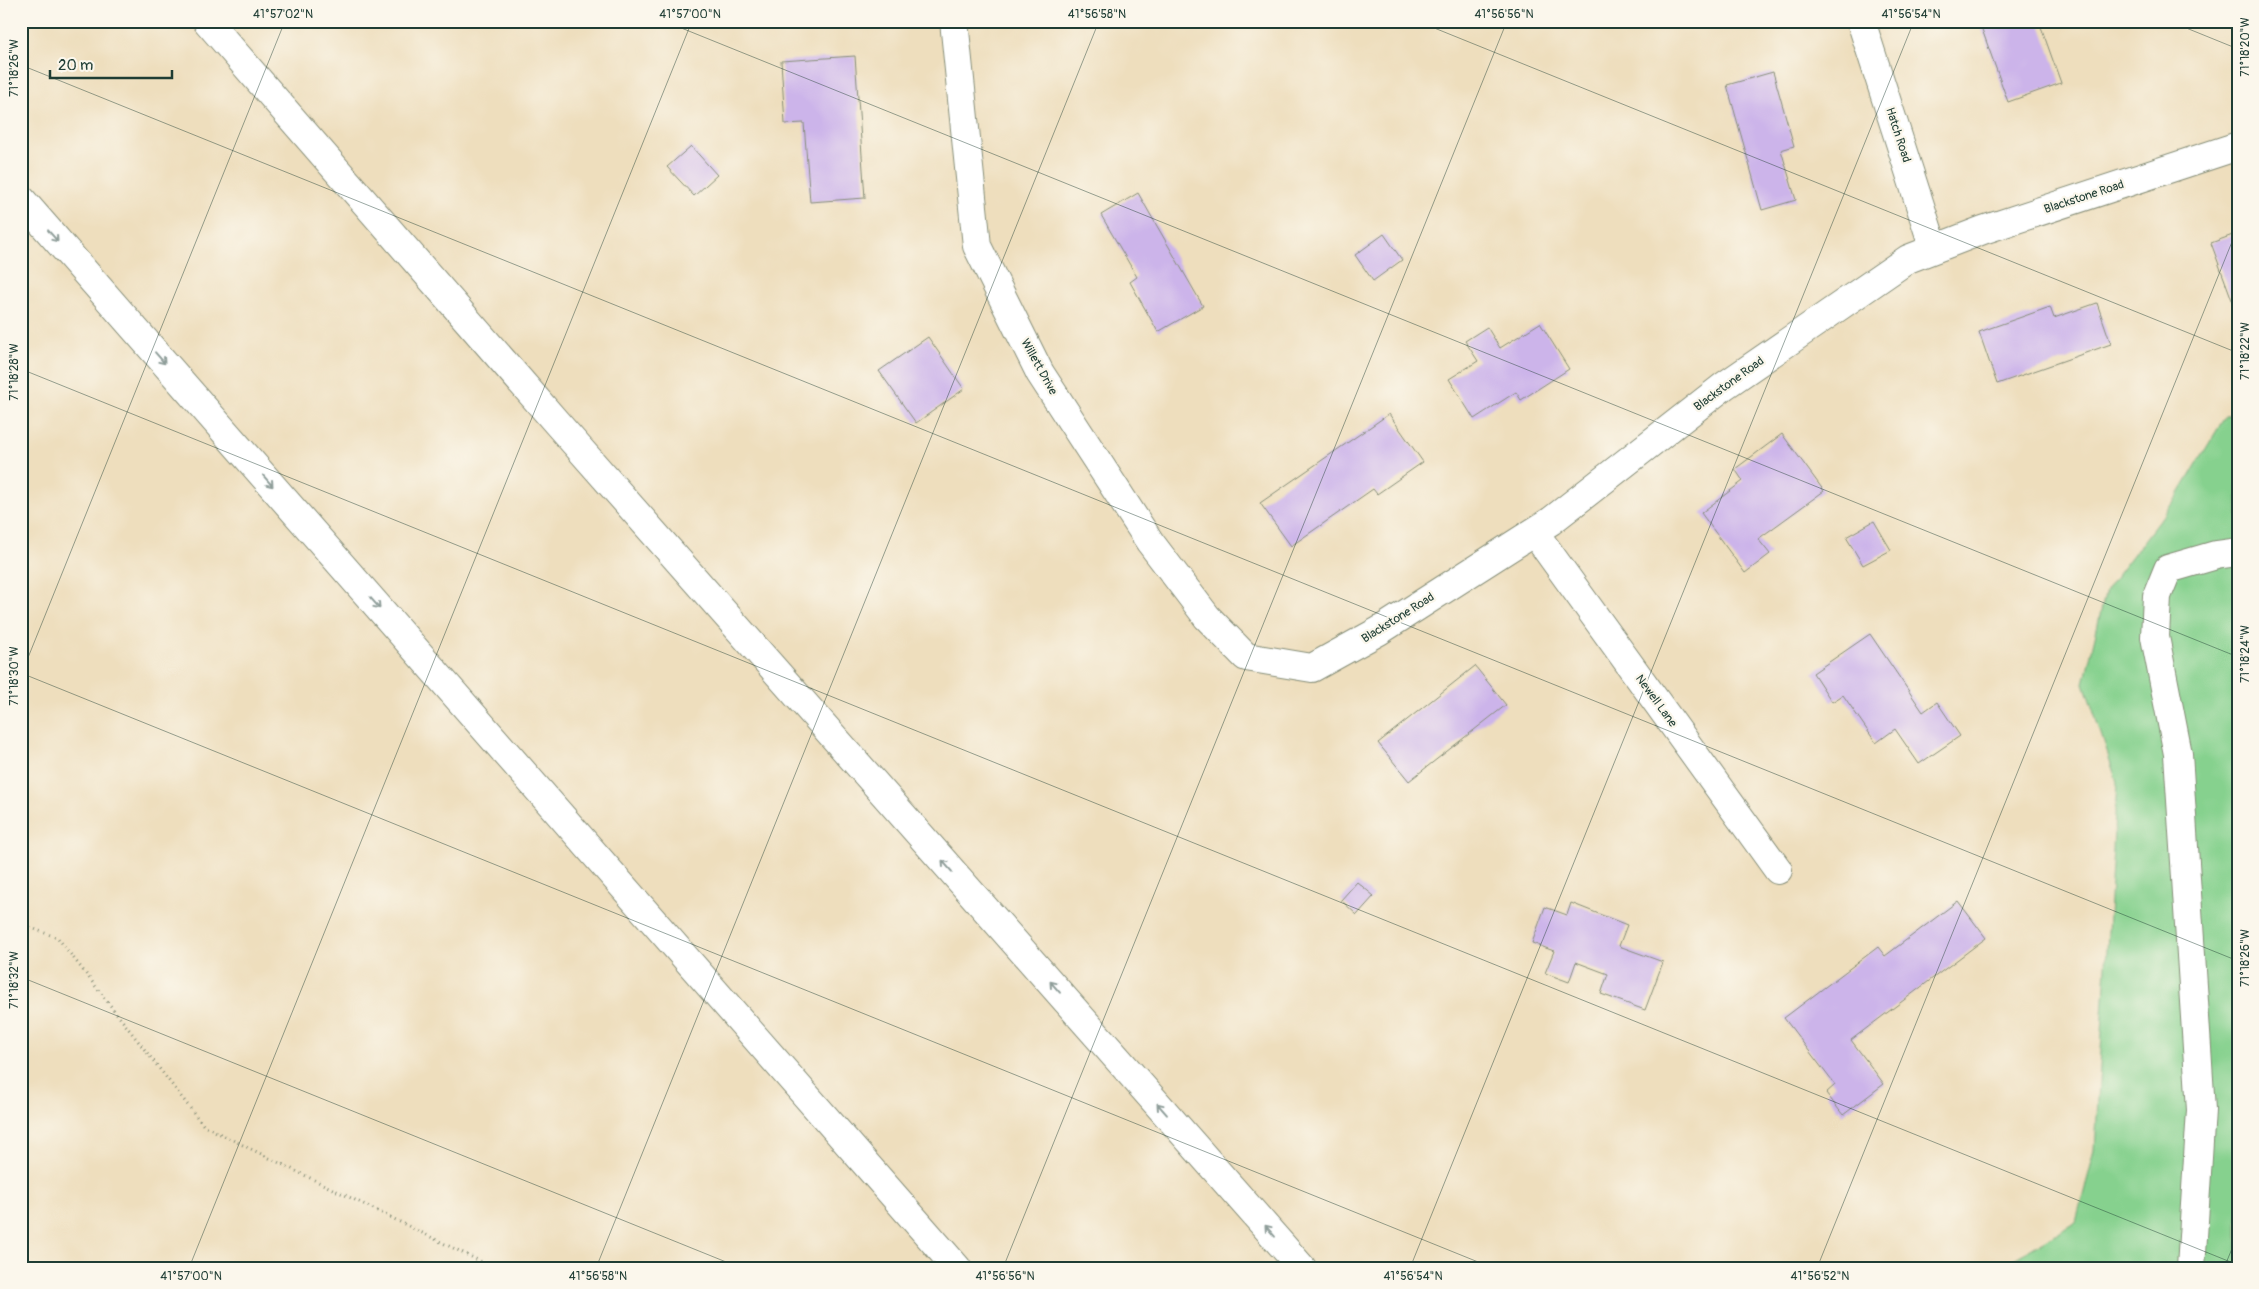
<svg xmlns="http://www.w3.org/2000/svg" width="2259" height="1289" font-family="Pangolin,sans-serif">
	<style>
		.green { fill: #86d18e; stroke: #528761 }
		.building { fill: #ccb4ea }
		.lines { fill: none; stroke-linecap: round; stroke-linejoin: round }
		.minor-casing { stroke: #868e78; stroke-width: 30 }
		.highway-casing { stroke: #868e78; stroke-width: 30 }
		.path { stroke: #868e78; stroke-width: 3; stroke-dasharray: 1 4; stroke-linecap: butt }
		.minor { stroke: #fff; stroke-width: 28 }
		.highway { stroke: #fff; stroke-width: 28 }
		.oneway { stroke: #8f9e9a }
		.ticks { fill: none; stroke: #1f3d34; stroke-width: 1; stroke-opacity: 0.45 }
		.labels { text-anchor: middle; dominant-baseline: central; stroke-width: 4.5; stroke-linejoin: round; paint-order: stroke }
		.street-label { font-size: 12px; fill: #1f3d34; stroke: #fbf7ec }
		.neatline { fill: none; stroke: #1f3d34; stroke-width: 2 }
		.ticks-label { font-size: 12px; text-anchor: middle; fill: #1f3d34 }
	</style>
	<rect width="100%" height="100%" fill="#fbf7ec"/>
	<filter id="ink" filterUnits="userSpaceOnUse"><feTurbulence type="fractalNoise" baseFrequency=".02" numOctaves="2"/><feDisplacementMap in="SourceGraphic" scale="10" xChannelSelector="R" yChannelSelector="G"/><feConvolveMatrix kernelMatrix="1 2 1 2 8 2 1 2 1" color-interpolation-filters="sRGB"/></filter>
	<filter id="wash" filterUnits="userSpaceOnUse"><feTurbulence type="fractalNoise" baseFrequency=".0096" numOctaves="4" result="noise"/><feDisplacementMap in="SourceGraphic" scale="20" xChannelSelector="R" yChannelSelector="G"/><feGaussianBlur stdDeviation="1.12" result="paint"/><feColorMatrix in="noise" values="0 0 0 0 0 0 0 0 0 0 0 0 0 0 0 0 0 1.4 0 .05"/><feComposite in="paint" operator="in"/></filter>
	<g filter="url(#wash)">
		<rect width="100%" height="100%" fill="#eedebd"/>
		<path class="green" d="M2226 415H2238V1268H1999L2076 1222 2095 1150 2117 782 2084 683 2106 590 2177 497Z"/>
		<g id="blocks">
			<path class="building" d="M1979 21H2045L2040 24 2061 83 2008 102Z
				M855 56 865 198 810 202 804 123 785 124 781 61Z
				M1773 72 1794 146 1781 150 1796 200 1762 210 1727 85Z
				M691 146 717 175 694 196 667 167Z
				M1138 193 1203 306 1158 332 1130 282 1137 277 1101 215Z
				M2238 233V316L2211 243Z
				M1384 234 1402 260 1373 281 1355 255Z
				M2097 303 2111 344 1997 384 1979 332 2050 307 2054 318Z
				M1540 323 1569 369 1521 400 1516 392 1474 419 1449 379 1478 361 1465 341 1487 327 1500 348Z
				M928 337 964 389 916 423 879 371Z
				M1389 414 1423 462 1377 494 1373 489 1291 546 1260 503Z
				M1782 434 1824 491 1758 539 1770 554 1745 573 1701 513 1743 481 1735 469Z
				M1874 521 1891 550 1863 565 1846 537Z
				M1870 634 1923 712 1937 702 1960 736 1919 764 1895 729 1876 743 1843 695 1832 702 1813 673Z
				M1475 666 1506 705 1409 781 1378 743Z
				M1357 882 1374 896 1357 915 1341 900Z
				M1958 901 1986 938 1851 1040 1884 1084 1843 1115 1826 1093 1835 1085 1784 1018 1878 947 1885 956Z
				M1571 903 1627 925 1619 946 1663 962 1645 1010 1601 994 1608 974 1576 962 1569 982 1545 973 1554 951 1532 943 1545 907 1567 915Z"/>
		</g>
	</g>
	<g filter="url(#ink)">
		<use href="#blocks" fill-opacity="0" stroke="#868e78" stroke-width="1"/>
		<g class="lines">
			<defs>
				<path id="minor" d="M954 21 977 246 1040 373 1150 542 1207 617 1246 657 1312 668 1379 631 1551 521 1724 386 1908 259 1983 230 2238 146
					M1861 21 1934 249
					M1534 532 1778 870
					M2191 1268 2201 1110 2178 754 2155 637 2157 596 2168 569 2216 555 2238 552"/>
				<path id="highway" d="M207 21 556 422 1302 1268
					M21 199 957 1268"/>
			</defs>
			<use href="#minor" class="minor-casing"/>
			<use href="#highway" class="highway-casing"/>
			<path class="path" d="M21 924 58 938 204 1126 494 1268"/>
			<use href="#minor" class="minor"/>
			<use href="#highway" class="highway"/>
		</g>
		<defs><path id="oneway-shaft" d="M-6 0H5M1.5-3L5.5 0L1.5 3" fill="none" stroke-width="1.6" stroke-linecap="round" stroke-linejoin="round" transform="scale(1.25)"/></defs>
		<g class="oneway">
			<use href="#oneway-shaft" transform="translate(53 236) rotate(49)"/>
			<use href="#oneway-shaft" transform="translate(160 358) rotate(49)"/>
			<use href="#oneway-shaft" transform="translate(268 481) rotate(49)"/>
			<use href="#oneway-shaft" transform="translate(375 603) rotate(49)"/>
			<use href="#oneway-shaft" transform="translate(947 866) rotate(-131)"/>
			<use href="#oneway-shaft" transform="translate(1055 987) rotate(-131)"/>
			<use href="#oneway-shaft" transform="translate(1162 1109) rotate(-131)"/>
			<use href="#oneway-shaft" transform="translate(1270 1231) rotate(-131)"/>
		</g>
	</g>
	<path class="ticks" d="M664 21 2238 657M1417 21 2238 353M2169 21 2238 49M21 65 2238 961M21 369 2238 1265M21 673 1493 1268M21 675 285 21M21 977 741 1268M189 1268 692 21M596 1268 1099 21M1003 1268 1507 21M1410 1268 1914 21M1817 1268 2238 227M2224 1268 2238 1234"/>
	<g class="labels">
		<g class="street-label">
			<text transform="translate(1898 135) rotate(72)">Hatch Road</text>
			<text transform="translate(2084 197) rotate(-18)">Blackstone Road</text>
			<text transform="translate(1039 367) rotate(61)">Willett Drive</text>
			<text transform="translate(1729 384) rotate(-36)">Blackstone Road</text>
			<text transform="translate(1398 618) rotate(-32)">Blackstone Road</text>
			<text transform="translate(1656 701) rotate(54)">Newell Lane</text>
		</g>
	</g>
	<rect width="2259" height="1289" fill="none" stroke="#fbf7ec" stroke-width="55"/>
	<path d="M50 70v8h122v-8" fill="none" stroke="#1f3d34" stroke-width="2.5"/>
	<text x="58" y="70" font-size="15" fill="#1f3d34" stroke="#fbf7ec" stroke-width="4" paint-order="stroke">20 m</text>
	<rect x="28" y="28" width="2204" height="1234" class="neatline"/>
	<g class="ticks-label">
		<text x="283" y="18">41°57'02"N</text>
		<text x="690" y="18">41°57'00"N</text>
		<text x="1097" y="18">41°56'58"N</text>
		<text x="1504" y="18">41°56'56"N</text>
		<text x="1911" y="18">41°56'54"N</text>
		<text transform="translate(2245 47) rotate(-90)" y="4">71°18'20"W</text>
		<text transform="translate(14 68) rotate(-90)" y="4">71°18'26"W</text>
		<text transform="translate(2245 351) rotate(-90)" y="4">71°18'22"W</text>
		<text transform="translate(14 372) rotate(-90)" y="4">71°18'28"W</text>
		<text transform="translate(2245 654) rotate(-90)" y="4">71°18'24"W</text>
		<text transform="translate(14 676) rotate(-90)" y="4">71°18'30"W</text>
		<text transform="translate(2245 958) rotate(-90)" y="4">71°18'26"W</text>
		<text transform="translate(14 980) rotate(-90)" y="4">71°18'32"W</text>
		<text x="191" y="1280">41°57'00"N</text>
		<text x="598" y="1280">41°56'58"N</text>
		<text x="1005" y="1280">41°56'56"N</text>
		<text x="1413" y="1280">41°56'54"N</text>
		<text x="1820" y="1280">41°56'52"N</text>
	</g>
</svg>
